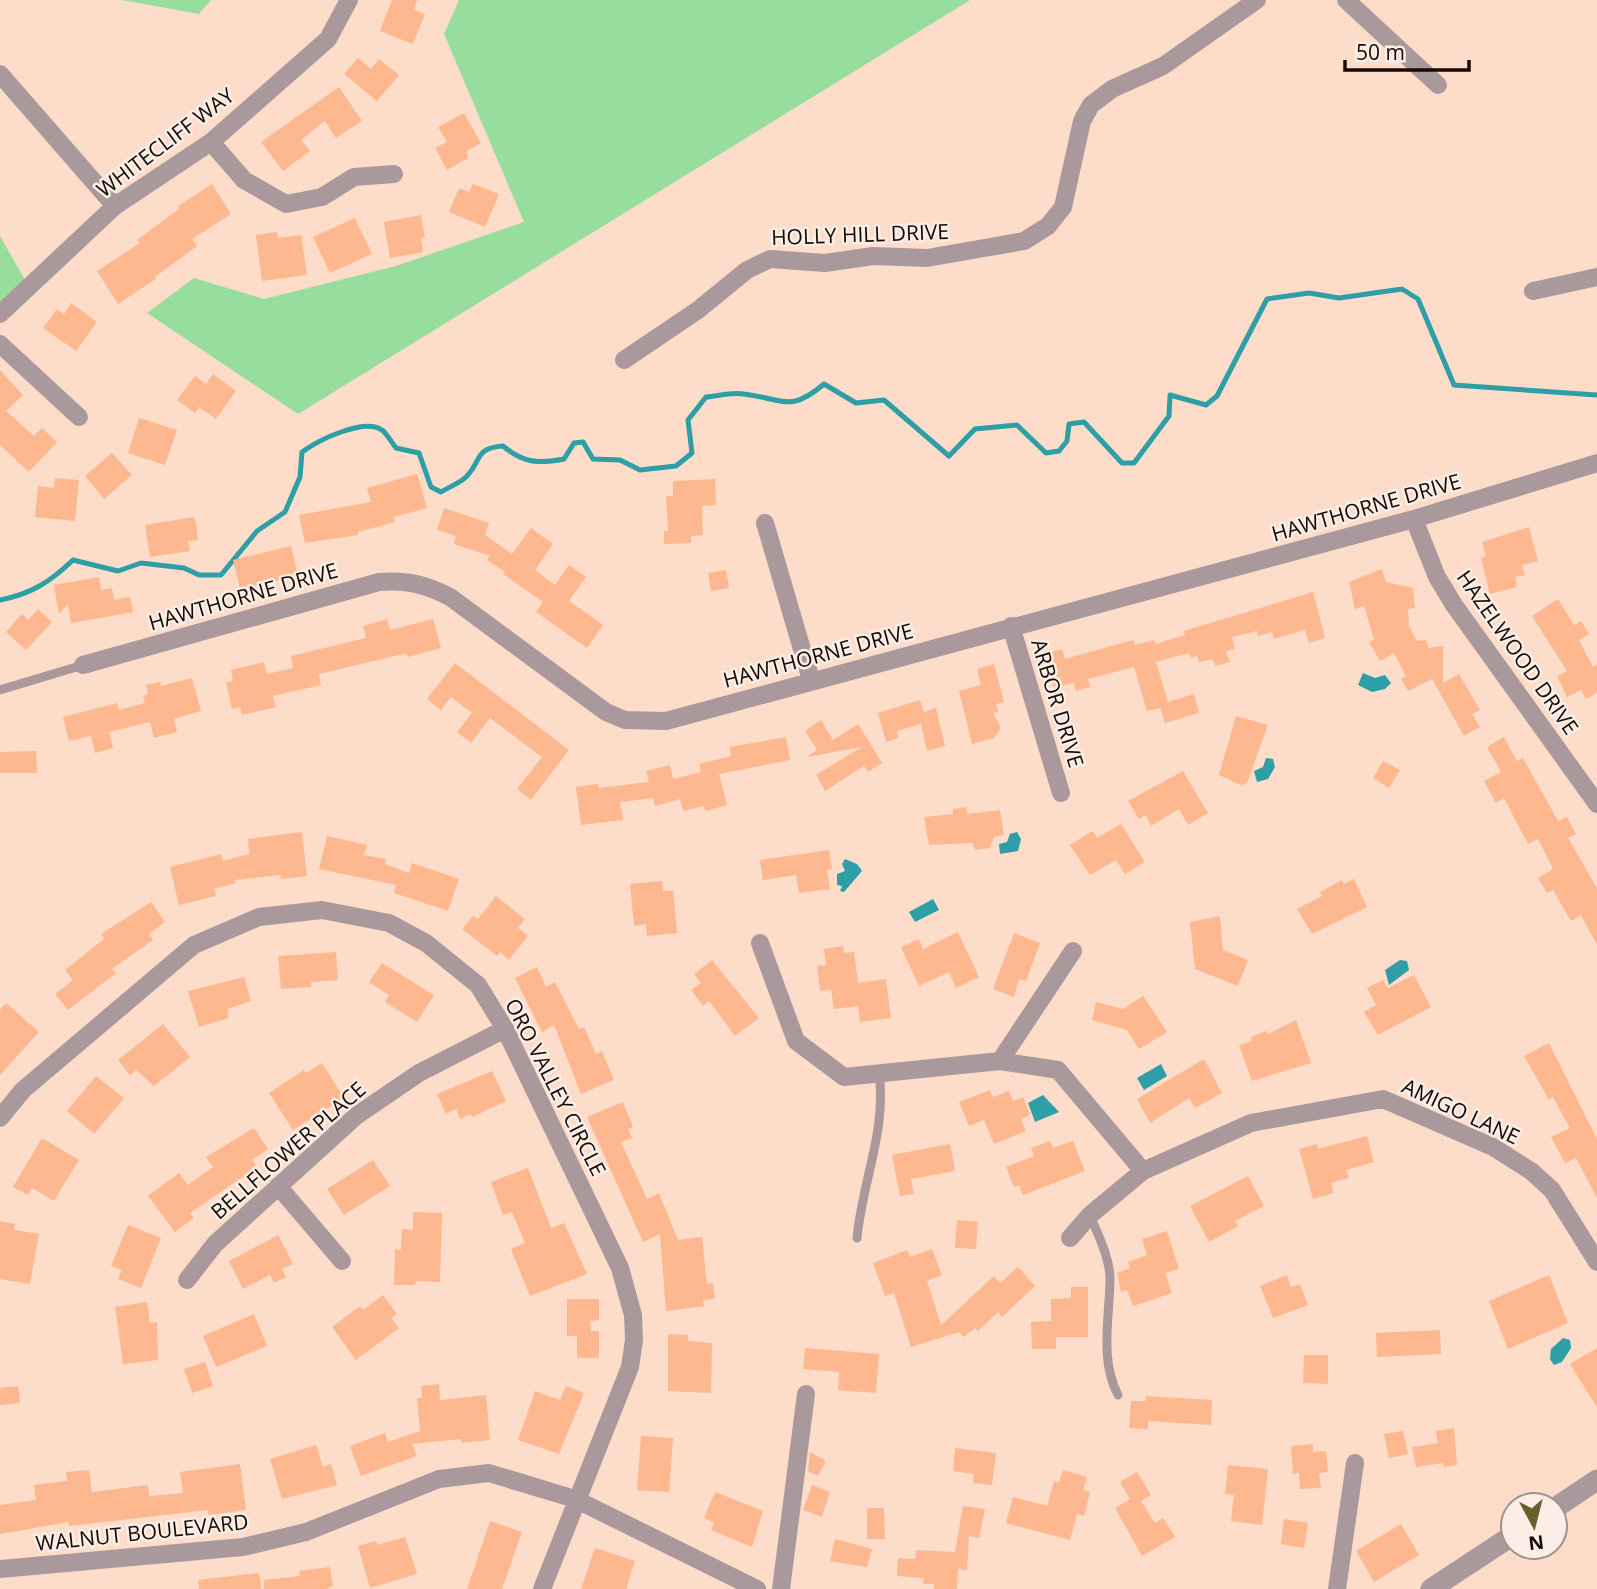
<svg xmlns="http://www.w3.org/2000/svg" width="1597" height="1589" font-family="'Open Sans',sans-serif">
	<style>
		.green { fill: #97dd9e }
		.water { fill: #2e9fa7 }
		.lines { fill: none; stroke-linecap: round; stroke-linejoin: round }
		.stream { stroke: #2e9fa7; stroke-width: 5 }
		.building { fill: #feb88f }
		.service { stroke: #aa999c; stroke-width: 9 }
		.minor { stroke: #aa999c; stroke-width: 18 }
		.tertiary { stroke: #aa999c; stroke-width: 21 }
		.labels { text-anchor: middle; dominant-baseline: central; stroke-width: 5; stroke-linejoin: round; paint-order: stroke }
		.street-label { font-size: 21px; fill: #140a05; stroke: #fbeee6 }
	</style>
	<rect width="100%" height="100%" fill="#fddcc9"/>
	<path class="green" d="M122 0H211L199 14Z
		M459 0H970L298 414 147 313 194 278 264 299 396 266 524 222 444 34Z
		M0 236 29 287 0 314Z"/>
	<path class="water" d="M1363 673 1375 678 1385 675 1391 683 1385 689 1372 692 1358 685Z
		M1266 758 1273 759 1275 767 1268 779 1257 782 1254 771 1263 767Z
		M1017 832 1021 839 1018 851 1000 854 999 844 1007 842 1010 834Z
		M845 859 857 864 862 871 844 892 840 891 842 886 837 885V874L845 871 842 864Z
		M933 899 939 910 915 922 909 912Z
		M1400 960 1407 961 1409 970 1389 985 1385 970Z
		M1161 1064 1167 1076 1144 1090 1137 1078Z
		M1043 1095 1059 1112 1035 1122 1028 1103Z
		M1563 1338 1570 1340 1571 1348 1562 1362 1554 1365 1550 1359 1551 1349Z"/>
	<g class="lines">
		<path class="stream" d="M0 600C31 594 50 582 73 560L118 571 141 563 184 568 199 575H221L257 531 285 512 300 477 302 452C317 441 364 417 382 430 387 434 392 443 396 448L419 453 431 487 441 492C449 487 460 483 466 477 482 461 474 448 503 446 523 463 538 464 564 459L574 443 583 442 593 459 620 460 640 470 676 466 692 453 688 420 706 397C718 396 732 392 744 394 784 399 790 413 824 384L856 403 884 400 949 456 975 429 1017 425 1046 453 1059 451 1067 441 1069 424 1084 422 1122 463H1134L1169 416 1170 395 1206 405 1217 396 1267 299 1309 293 1339 298 1402 289 1418 299 1454 385 1597 395"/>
	</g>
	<path class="building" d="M392 0H417L414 10 425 14 413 44 380 31Z
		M358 58 371 69 379 59 399 75 377 101 344 74Z
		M339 87 362 121 336 138 325 121 301 140 310 151 283 171 261 142Z
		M464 113 481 143 467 151 468 158 447 170 435 148 447 142 438 127Z
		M212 184 231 214 192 239 197 246 155 277 156 279 118 304 97 271 140 243 137 240 180 208 178 206Z
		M473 184 499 194 485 227 449 212 459 188 469 192Z
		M421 215 425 237 421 238 423 252 390 258 384 222Z
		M355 218 372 254 330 273 313 237Z
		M277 232 278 238 301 235 307 275 262 281 256 235Z
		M71 303 97 322 76 351 43 328 57 309 64 314Z
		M0 370 23 395 6 411 34 436 42 428 57 442 29 472 0 445Z
		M213 374 236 391 216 419 199 407 195 413 177 400 195 376 206 384Z
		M139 418 177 430 165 465 128 453Z
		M112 453 132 475 104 499 85 476Z
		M417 474 427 508 394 517 395 522 358 532V535L305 543 299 515 371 502 367 488Z
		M55 478 79 480 75 521 35 517 38 486 54 488Z
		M715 479 716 505 702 506 703 535 691 536V543L664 544V531H668L666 496H673V481Z
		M444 508 489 523 485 535 512 554 531 528 553 544 535 570 555 585 569 565 586 577 569 601 603 625 587 648 536 612 543 602 503 574 505 572 487 560 490 556 454 544 456 536 437 530Z
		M195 517 198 540 188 541 190 551 150 557 145 525Z
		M1529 527 1538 561 1522 565 1525 575 1515 577 1517 587 1490 594 1481 558 1486 556 1482 542Z
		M291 546 298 576 240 589 233 560Z
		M1382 569 1386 582 1413 588 1415 608 1408 609 1409 626 1417 641 1426 640 1428 648 1443 646V683L1459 674 1480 710 1472 714 1480 727 1464 736 1432 679 1408 691 1401 679 1406 676 1394 653 1380 661 1369 642 1374 639 1364 606 1355 609 1349 582Z
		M726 570 729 588 711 591 708 573Z
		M99 577 101 590 112 588 114 600 130 597 133 612 71 623 68 604 59 614 54 585Z
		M1313 592 1325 638 1309 643 1305 630 1274 639 1272 632 1258 636 1257 631 1232 637 1235 649 1226 651 1230 662 1215 666 1213 659 1199 662 1197 656 1191 658 1189 653 1156 662 1168 702 1194 694 1199 713 1165 723 1160 708 1147 711 1134 667 1088 679 1090 687 1076 691 1074 683 1054 688 1044 654 1062 649 1065 659 1133 640 1135 645 1154 640 1156 644 1185 635 1184 631Z
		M1558 599 1574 625 1581 621 1589 634 1579 640 1593 667 1597 664V693L1586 699 1581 690 1567 697 1557 676 1567 671 1532 616Z
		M38 609 52 622 26 650 6 632 22 614 28 620Z
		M387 619 390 630 433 619 441 648 408 657 407 653 319 674 321 685 273 696 276 707 242 715 240 707 232 709 226 682 233 681 231 670 264 662 267 674 293 668 291 656 366 638 363 626Z
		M455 663 569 750 531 800 517 789 542 757 490 718 471 743 457 732 472 713 451 697 441 710 427 699Z
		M994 664 1004 702 996 704 998 712 993 713 1001 728 994 738 972 744 959 691 981 685 977 669Z
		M192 678 201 711 174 719 177 732 154 738 150 722 109 732 113 748 95 753 91 736 69 741 63 717 117 703 119 710 145 703 143 696 148 694 146 685 160 682 161 686Z
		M920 700 924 712 936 708 945 746 927 751 921 724 897 731 898 738 886 742 878 713Z
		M1236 716 1268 725 1247 783 1241 785 1219 775Z
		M821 720 833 740 858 724 882 763 868 772 864 766 825 791 816 775 862 747 807 757 817 750 805 731Z
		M786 737 790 760 719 774 727 805 705 811 704 806 683 811 680 799 655 806 653 798 620 802 623 820 581 825 576 787 598 784 599 788 649 782 646 771 670 765 673 779 701 772 699 764 731 756 730 747Z
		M1504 737 1517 761 1523 758 1558 821 1567 817 1576 834 1568 838 1597 888V945L1581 915 1571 921 1553 890 1547 893 1538 878 1553 869 1538 839 1528 844 1504 798 1496 803 1484 781 1501 772 1487 747Z
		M36 751 37 773H0V752Z
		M1383 761 1400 770 1389 788 1373 778Z
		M1183 771 1208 813 1188 825 1179 809 1151 826 1146 815 1139 819 1128 801Z
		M966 807 968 814 1000 810 1004 835 994 837 990 848 975 850 972 843 929 845 924 817 953 814V809Z
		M1121 824 1145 862 1125 874 1116 860 1090 875 1070 845 1093 831 1097 838Z
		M302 832 307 876 281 879 280 875 235 880 236 883 214 889 216 896 179 905 170 867 221 854 223 861 249 854 248 839Z
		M327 836 367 845 364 855 386 859 385 864 409 873 412 863 459 879 448 911 394 893 396 885 319 869Z
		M829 850 832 869 827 870 830 889 799 893 796 875 763 880 760 860Z
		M1354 879 1367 907 1312 934 1297 909 1322 896 1320 892 1342 880 1344 884Z
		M662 881 663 891 673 890 677 933 647 936 646 924 634 926 630 884Z
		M496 896 525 919 518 928 528 936 509 960 500 952 497 956 462 929 473 916 478 919Z
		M151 902 165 922 149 934 153 940 112 969 116 973 68 1010 55 994 73 980 65 970 104 939 101 934Z
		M1220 916 1223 950 1248 960 1238 986 1195 969 1190 922Z
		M958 932 979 977 956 988 949 972 919 986 901 947 919 939 923 949Z
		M1014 933 1040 943 1026 981 1019 979 1014 997 993 989Z
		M843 946 844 953 854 952 858 983 886 979 891 1018 860 1022 858 1006 834 1009 831 990 820 991 817 966 826 965 824 949Z
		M336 952 338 980 311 982V987L281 989 278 956Z
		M712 960 759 1018 735 1036 709 1001 703 1006 691 990 701 983 694 974Z
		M382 963 434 995 417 1022 385 1002 389 995 369 982Z
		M537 967 546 987 555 982 579 1029 584 1027 596 1054 602 1051 614 1080 581 1094 554 1025 542 1032 515 978Z
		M1414 975 1431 1007 1378 1035 1364 1012 1376 1005 1367 988 1383 980 1388 988Z
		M244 977 251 1001 227 1009 229 1018 199 1027 188 991Z
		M1143 996 1167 1032 1139 1049 1127 1030 1092 1020 1096 1002 1123 1009Z
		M6 1003 39 1032 0 1075V1010Z
		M1296 1020 1311 1063 1252 1081 1239 1045 1252 1041 1251 1037 1266 1031 1268 1034Z
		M163 1024 190 1057 154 1086 136 1070 130 1075 118 1060Z
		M1549 1043 1597 1139V1198L1576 1158 1565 1163 1551 1137 1570 1128 1553 1097 1549 1100 1524 1056Z
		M1204 1059 1222 1093 1195 1108 1189 1098 1150 1123 1137 1099Z
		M322 1063 344 1098 293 1130 269 1093 304 1070 306 1073Z
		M492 1071 506 1101 472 1117 471 1114 460 1119 456 1109 446 1114 437 1094Z
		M96 1076 124 1098 94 1134 67 1111Z
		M990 1090 993 1097 1009 1091 1013 1101 1023 1097 1030 1115 1021 1119 1026 1131 994 1144 984 1120 969 1126 959 1102Z
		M623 1102 633 1127 628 1129 632 1138 621 1142 647 1199 659 1193 678 1240 702 1237 707 1284 713 1283 715 1299 703 1300 704 1306 666 1311 660 1234 643 1242 587 1117Z
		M254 1128 268 1149 252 1160 257 1167 190 1213 194 1218 175 1232 148 1196 179 1173 188 1185 213 1167 206 1157Z
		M1367 1136 1374 1162 1346 1170 1349 1178 1331 1183 1334 1193 1313 1199 1299 1149 1317 1144 1318 1149Z
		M42 1138 79 1160 54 1201 32 1188 28 1195 13 1187Z
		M1050 1141 1053 1148 1073 1141 1085 1171 1023 1195 1019 1185 1014 1187 1006 1167 1034 1156 1031 1148Z
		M950 1144 955 1171 911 1179 914 1194 900 1196 892 1155Z
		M373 1160 390 1186 344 1215 327 1189Z
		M528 1168 551 1228 564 1223 587 1274 530 1296 511 1249 525 1243 512 1212 503 1215 491 1182Z
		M1248 1176 1264 1206 1235 1221 1238 1226 1209 1242 1190 1206Z
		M413 1212 442 1213 440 1282 416 1281 415 1285H394L395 1249 401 1250 402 1229 413 1230Z
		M957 1220 978 1222 976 1249 955 1248Z
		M0 1221 15 1224 14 1230 39 1234 30 1284 0 1279Z
		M128 1225 161 1238 141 1288 118 1279 122 1270 111 1266Z
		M1167 1231 1179 1269 1165 1273 1172 1293 1133 1306 1127 1290 1121 1292 1117 1273 1130 1268 1128 1262 1147 1255 1142 1239Z
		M278 1235 293 1264 282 1269 286 1277 274 1283 270 1275 243 1289 229 1261Z
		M932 1249 942 1275 927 1281 941 1325 994 1276 1000 1283 1018 1267 1035 1286 1002 1317 998 1312 978 1331 975 1328 964 1337 959 1332 911 1347 894 1293 885 1296 873 1263 907 1250 910 1257Z
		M1287 1275 1291 1287 1300 1284 1308 1305 1273 1318 1260 1286Z
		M1549 1275 1568 1323 1508 1349 1489 1301Z
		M1071 1287H1088V1337H1056V1349H1032L1031 1322 1051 1321V1299L1071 1298Z
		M383 1295 397 1314 391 1318 399 1328 356 1360 332 1327 360 1306 363 1310Z
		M567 1299H599V1320L590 1321 591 1331H599V1358H577V1336H567Z
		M147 1302 150 1323 157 1322 158 1360 123 1364 115 1307Z
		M254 1314 267 1346 216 1367 203 1336Z
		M1440 1330 1441 1354 1377 1357 1376 1333Z
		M668 1334 688 1335V1341L712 1343 711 1393 668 1391Z
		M805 1348 879 1354 876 1393 838 1390 839 1372 803 1369Z
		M1597 1348V1407L1570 1364Z
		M1304 1355H1328V1384L1303 1383Z
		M205 1362 213 1386 192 1393 184 1369Z
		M439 1384 440 1400 486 1395 490 1440 461 1443V1439L412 1444 417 1456 361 1476 350 1446 385 1433 388 1442 420 1431 417 1398H422L421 1386Z
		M18 1386 20 1403 0 1405V1388Z
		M566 1386 584 1393 559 1454 518 1440 535 1391 560 1400Z
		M1146 1396 1212 1400 1211 1425 1148 1421V1429L1129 1428 1131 1401H1146Z
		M1454 1428 1457 1465 1444 1467 1443 1463 1416 1467 1412 1447 1438 1443 1436 1431Z
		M1403 1431 1408 1454 1389 1458 1384 1434Z
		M641 1436 673 1438 669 1492 637 1490Z
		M1313 1444V1452L1326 1451 1328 1472 1319 1473 1321 1488 1300 1489 1299 1473 1293 1474 1291 1446Z
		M316 1445 323 1467 331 1464 337 1485 282 1499 270 1459Z
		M955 1448 996 1453 992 1485 973 1483 974 1474 953 1471Z
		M810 1452 826 1461 818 1476 808 1471Z
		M240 1464 246 1510 208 1515V1510L69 1526V1522L0 1534V1505L36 1500 34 1485 67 1481 66 1472 89 1470 92 1492 148 1485 149 1496 183 1493 180 1472Z
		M1228 1465 1268 1469 1262 1525 1231 1521 1234 1495 1225 1494Z
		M1063 1470 1087 1477 1083 1490 1090 1492 1084 1516 1077 1514 1070 1540 1006 1523 1013 1497 1047 1506 1054 1481 1059 1482Z
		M1137 1472 1151 1495 1141 1501 1155 1523 1163 1518 1175 1537 1142 1556 1115 1508 1130 1499 1120 1482Z
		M812 1485 830 1492 822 1517 803 1510Z
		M715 1492 763 1511 752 1547 711 1530 714 1523 704 1518Z
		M963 1506 985 1509 979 1538 969 1536 967 1570 958 1569 957 1589H934V1584H923L924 1578 897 1576 898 1558 915 1559 916 1550 955 1552Z
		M867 1508H884L885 1539H867Z
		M1284 1519 1308 1523 1304 1548 1281 1544Z
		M490 1521 522 1532 502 1589H467Z
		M1401 1524 1419 1555 1374 1582 1356 1551Z
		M405 1537 417 1574 370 1588 358 1546 376 1541 377 1545Z
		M835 1539 872 1549 867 1567 830 1561Z
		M595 1548 635 1561 626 1589H581Z
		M330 1567 333 1586 326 1589H264V1580L300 1576 299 1571Z
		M259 1573 261 1589H199L198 1580Z"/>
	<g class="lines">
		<path class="service" d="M0 690 83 665
			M1090 1215C1098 1235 1109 1256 1110 1277 1110 1316 1099 1359 1118 1395
			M857 1238C862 1182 887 1130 879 1073"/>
		<path class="minor" d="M1346 0 1438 85
			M0 74 115 206
			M211 142 244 180 286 204 322 197 354 177 394 174
			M1533 291 1597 277
			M0 314 115 206 211 142 328 39 349 0
			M0 344 79 417
			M624 360 698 310 747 270 770 259 825 263 873 256 927 258 1024 241 1048 226 1063 207 1082 121 1091 105 1112 89 1163 66 1257 0
			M1414 519 1437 577 1454 605 1597 804
			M765 523 811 680
			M1011 626 1061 793
			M83 665 379 582C407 580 425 584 450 597L606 712 625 720 666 721 1414 519 1597 463
			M760 943 796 1041 844 1077 1000 1061
			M1073 951 1000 1061 1058 1070 1143 1171
			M0 1118 23 1090 194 945 259 917 322 910 389 923 426 943 478 985 505 1029 620 1268 633 1315 634 1340 630 1367 542 1589
			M278 1186 342 1261
			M1070 1238 1090 1215 1143 1171 1251 1123 1383 1099 1493 1147 1531 1171 1552 1190 1597 1262
			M187 1280 215 1244 356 1116 419 1073 505 1029
			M0 1569 243 1547 306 1532 439 1479 489 1473 575 1499 757 1589
			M781 1589 806 1394
			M1337 1589 1355 1463"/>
		<path class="tertiary" d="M1555 1508 1597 1480
			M1431 1589 1513 1535"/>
	</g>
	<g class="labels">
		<g class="street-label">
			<text transform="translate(165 142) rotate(-37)">WHITECLIFF WAY</text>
			<text transform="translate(860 234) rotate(-2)">HOLLY HILL DRIVE</text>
			<text transform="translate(1366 507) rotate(-16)">HAWTHORNE DRIVE</text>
			<text transform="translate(243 596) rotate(-16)">HAWTHORNE DRIVE</text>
			<text transform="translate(1518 652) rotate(55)">HAZELWOOD DRIVE</text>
			<text transform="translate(818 655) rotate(-15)">HAWTHORNE DRIVE</text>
			<text transform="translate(1058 703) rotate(73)">ARBOR DRIVE</text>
			<text transform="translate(556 1087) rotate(63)">ORO VALLEY CIRCLE</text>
			<text transform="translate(1461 1111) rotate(25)">AMIGO LANE</text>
			<text transform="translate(288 1150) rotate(-41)">BELLFLOWER PLACE</text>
			<text transform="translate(142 1532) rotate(-6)">WALNUT BOULEVARD</text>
		</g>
	</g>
	<g transform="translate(1534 1526) rotate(173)"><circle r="33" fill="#fbeee6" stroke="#9f938c" stroke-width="2"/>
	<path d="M0-5L12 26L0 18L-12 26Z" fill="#67602c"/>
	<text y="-10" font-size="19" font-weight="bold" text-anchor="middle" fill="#140a05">N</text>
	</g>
	<path d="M1345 60v10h124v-10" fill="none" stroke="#140a05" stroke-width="3.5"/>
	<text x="1356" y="60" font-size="21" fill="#140a05" stroke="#fbeee6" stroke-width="5" paint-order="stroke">50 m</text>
</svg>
